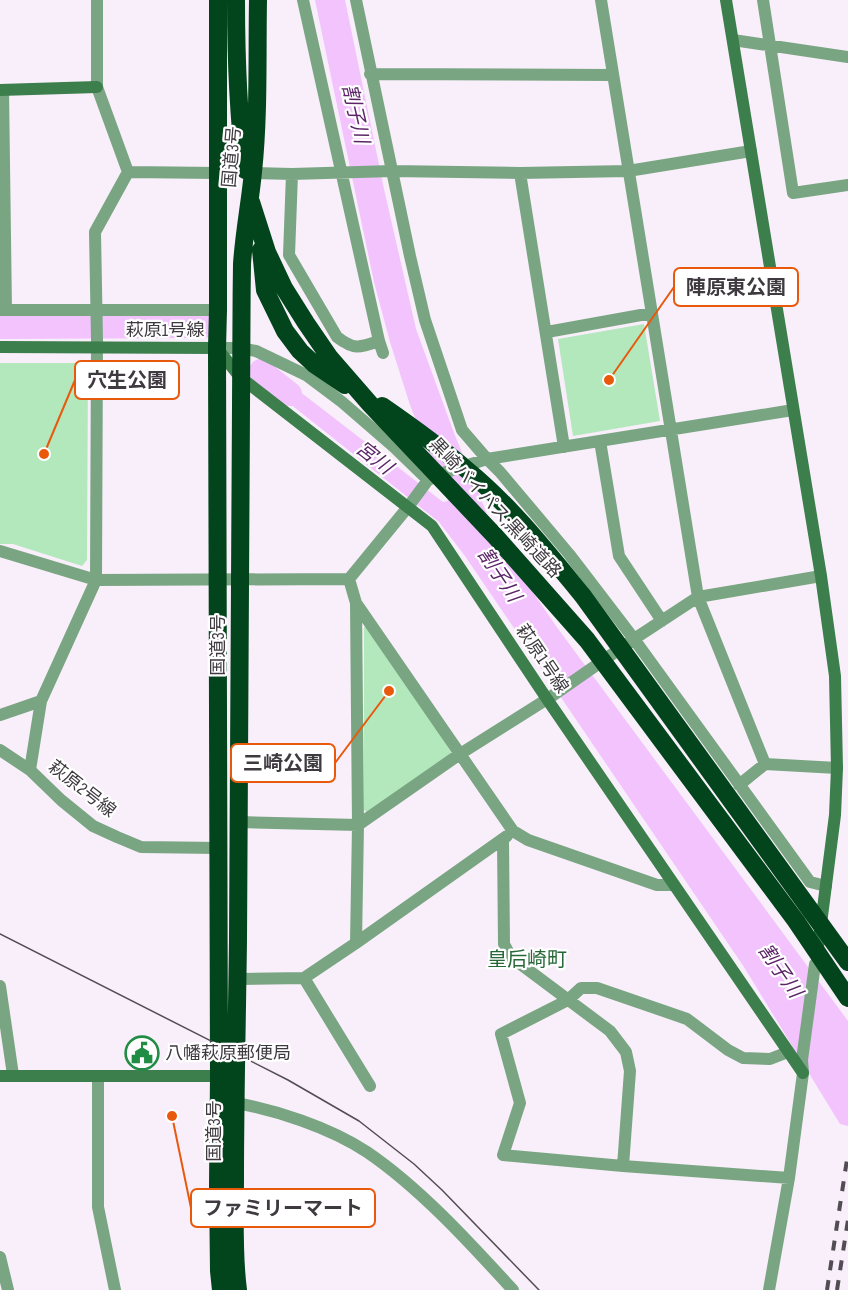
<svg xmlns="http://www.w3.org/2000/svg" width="848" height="1290" font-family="'Sofia Sans Condensed','Noto Sans JP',sans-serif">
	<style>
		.green { fill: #b3e7bc }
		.water { fill: #f2c3fd }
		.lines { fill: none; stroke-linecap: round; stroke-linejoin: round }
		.river { stroke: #f2c3fd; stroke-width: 24 }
		.street { stroke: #7aa582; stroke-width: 12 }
		.secondary { stroke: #3c7e4c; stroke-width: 12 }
		.highway { stroke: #02441b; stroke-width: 18 }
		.tram { stroke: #514d52; stroke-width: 1.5 }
		.rail { stroke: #514d52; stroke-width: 4; stroke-dasharray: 10 10; stroke-linecap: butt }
		.labels { text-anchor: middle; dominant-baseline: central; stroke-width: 4.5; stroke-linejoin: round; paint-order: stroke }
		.street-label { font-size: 18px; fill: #3e3a3f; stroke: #fff }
		.poi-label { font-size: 18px; fill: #3e3a3f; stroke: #fff; text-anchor: start }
		.water-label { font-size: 20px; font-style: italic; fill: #5c2569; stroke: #fff }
		.neighbourhood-label { font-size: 20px; fill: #276738; stroke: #fff }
		.leader { fill: none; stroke: #e8590c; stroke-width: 2 }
		.callout-dot { fill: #e8590c; stroke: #fff; stroke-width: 2 }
		.callout { fill: #fff; stroke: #e8590c; stroke-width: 2 }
		.callout-label { font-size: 20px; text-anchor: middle; font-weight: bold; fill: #3e3a3f }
	</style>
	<rect width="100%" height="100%" fill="#f8effa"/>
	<path class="green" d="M644 324 660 421 573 436 558 339Z
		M0 363H88L87 560 82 566 13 544H0Z
		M373 625 452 754 369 814 364 810V627Z"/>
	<path class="water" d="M315 0H345L384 189 416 329 454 433 498 541 556 626 848 1021V1126L840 1124 744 967 465 556 439 522 265 384 264 364 443 502 448 501 410 405 390 342 374 282Z"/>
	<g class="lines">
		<path class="river" d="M0 327 203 326
			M261 371 290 394"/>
		<path class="street" d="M303 0 379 341 383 353
			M356 0 410 256 425 320 462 430 487 459 500 472 569 554 634 639 810 882 826 886
			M601 0 698 597 765 764
			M763 0 793 193 848 185
			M733 40 848 57
			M370 74 613 75
			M3 90 6 310
			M128 172 217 173
			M253 173 292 174 392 171 520 173 628 171 751 151
			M520 173 564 447
			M292 174 289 255 337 337C354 350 359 348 379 341
			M0 310H218
			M547 332 652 313
			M217 348H241L256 351 306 375 342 402 394 447 428 480
			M600 441 619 556 662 621
			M0 551 96 580 349 579
			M349 579 408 507 428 480 443 473 487 459 793 410
			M349 579 356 603 358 825 356 943
			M356 603 513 831 528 840 657 885H674
			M0 715 41 701 96 580 97 340 95 232 128 172 97 87V0
			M0 750 30 770 61 800 93 826 117 837 141 847 218 848
			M30 770 41 701
			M739 785 765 764 837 768
			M239 822 358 825 460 754 552 696 634 639 698 597 821 576
			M503 840 504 944 511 957 610 1031 626 1052 630 1071 623 1166
			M304 978 370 1086
			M238 979 304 978 356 943 507 836
			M0 986 13 1075
			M788 1052 770 1059 743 1058 728 1050 687 1019 597 988H581L568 1000 501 1034 520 1103 503 1155 623 1166 789 1178
			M98 1076V1207L115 1290
			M231 1102C276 1110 329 1127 367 1152 420 1188 470 1243 513 1290
			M0 1257 8 1290
			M769 1290 789 1178 803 1073 802 1060 815 964"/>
		<path class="secondary" d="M726 0 821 576 835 676 837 768 835 815 817 955
			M0 90 97 87
			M0 347 217 348 240 377 432 526 547 699 803 1073
			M0 1076H227"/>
		<path class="highway" d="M218 0V310L217 348 219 1076 218 1186 219 1271 221 1290
			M236 0C236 57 238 113 245 170
			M251 202 267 252 284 288 306 323 330 358 370 404 495 536 587 640 796 921 848 998
			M261 250 265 290 285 331 300 351 314 364 345 385
			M382 406C411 426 440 447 467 470 511 506 547 552 583 596L848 962
			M238 1290C233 1253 235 1214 235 1177 235 1098 237 1019 238 940 240 714 239 489 242 264 244 233 250 203 253 172 259 115 257 57 258 0"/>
		<path class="tram" d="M0 934 288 1080 359 1121 414 1164 442 1190 539 1290"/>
		<path class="rail" d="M827 1290 848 1153
			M837 1290 848 1220"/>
	</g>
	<defs>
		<symbol id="civic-ring" viewBox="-11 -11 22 22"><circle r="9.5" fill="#fff" stroke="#208c44" stroke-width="1.5"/><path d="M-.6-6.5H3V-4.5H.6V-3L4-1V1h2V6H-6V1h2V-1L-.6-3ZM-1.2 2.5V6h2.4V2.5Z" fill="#208c44"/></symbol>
	</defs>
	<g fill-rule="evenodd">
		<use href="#civic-ring" x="123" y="1034" width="38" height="38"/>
	</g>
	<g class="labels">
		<g class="street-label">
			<text transform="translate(232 157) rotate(-85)">国道3号</text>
			<text x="165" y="330">萩原1号線</text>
			<text transform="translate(495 508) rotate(47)">黒崎バイパス;黒崎道路</text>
			<text transform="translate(218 645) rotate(-90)">国道3号</text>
			<text transform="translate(542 659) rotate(56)">萩原1号線</text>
			<text transform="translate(82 789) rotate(38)">萩原2号線</text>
			<text transform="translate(214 1131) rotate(-90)">国道3号</text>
		</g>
		<g class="poi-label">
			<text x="165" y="1053">八幡萩原郵便局</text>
		</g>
		<g class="water-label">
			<text transform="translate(355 114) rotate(77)">割子川</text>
			<text transform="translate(374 458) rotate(38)">宮川</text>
			<text transform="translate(499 575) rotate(56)">割子川</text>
			<text transform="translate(780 971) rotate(55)">割子川</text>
		</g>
		<g class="neighbourhood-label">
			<text x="527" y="960">皇后崎町</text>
		</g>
	</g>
	<path class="leader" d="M609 380L674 287M44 454L75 380M389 691L335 763M172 1116L191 1208"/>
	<g class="callout-dot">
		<circle cx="609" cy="380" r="6"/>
		<circle cx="44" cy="454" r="6"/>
		<circle cx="389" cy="691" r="6"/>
		<circle cx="172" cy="1116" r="6"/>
	</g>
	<g class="callout">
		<rect x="674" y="268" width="124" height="38" rx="6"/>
		<rect x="75" y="361" width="104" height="38" rx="6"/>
		<rect x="231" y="744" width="104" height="38" rx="6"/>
		<rect x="191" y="1189" width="184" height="38" rx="6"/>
	</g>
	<g class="callout-label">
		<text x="736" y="294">陣原東公園</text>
		<text x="127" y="387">穴生公園</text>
		<text x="283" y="770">三崎公園</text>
		<text x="283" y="1215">ファミリーマート</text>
	</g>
</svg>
